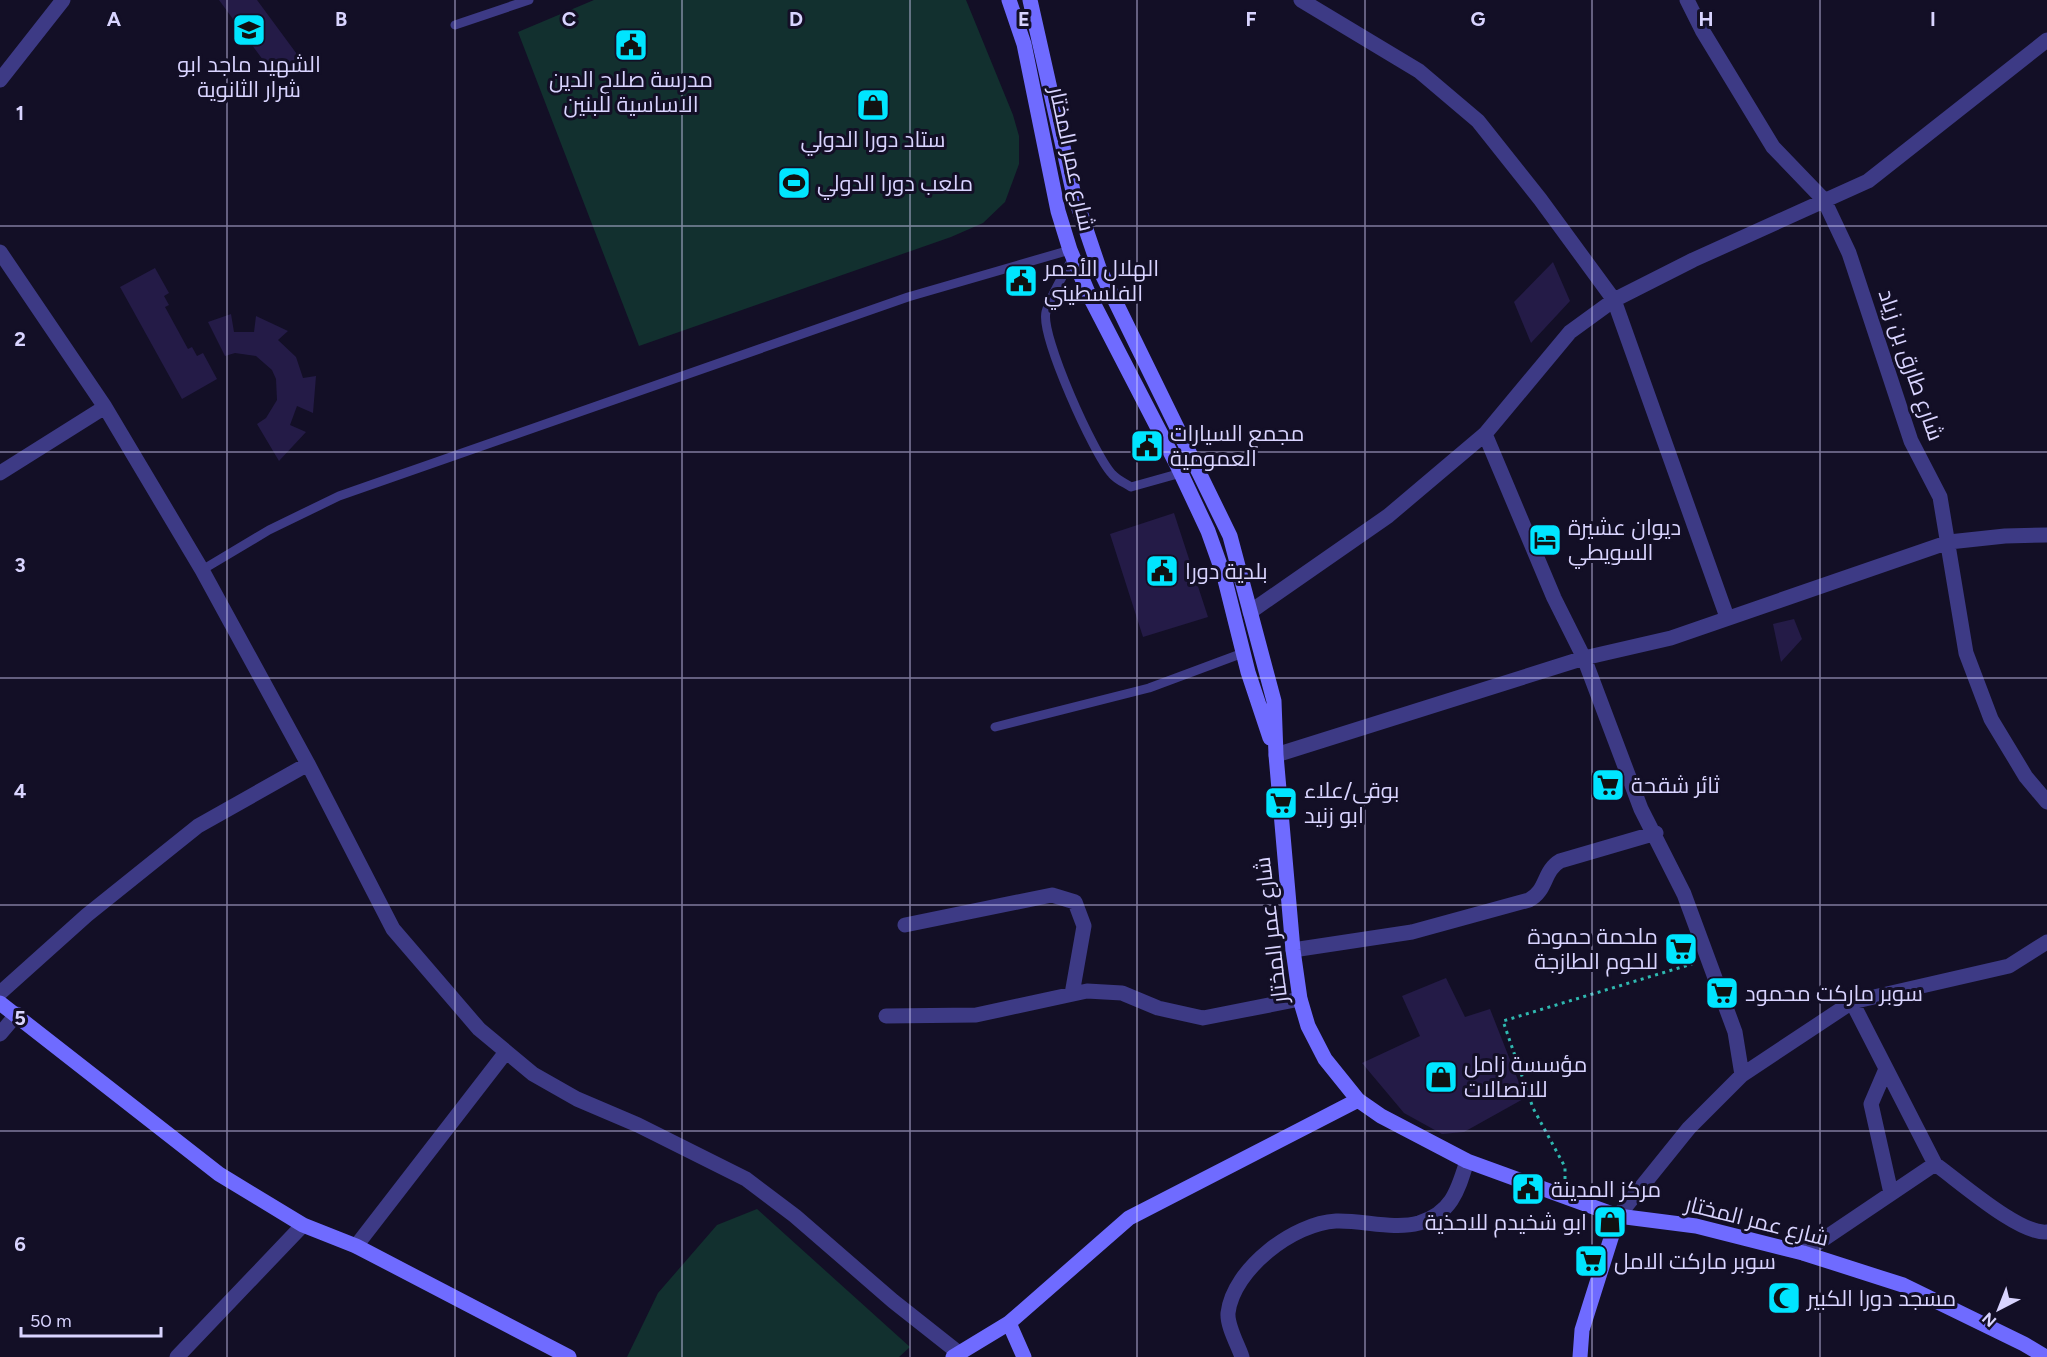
<svg xmlns="http://www.w3.org/2000/svg" width="2047" height="1357" font-family="Figtree,Cairo,sans-serif">
	<style>
		.green { fill: #12302f }
		.building { fill: #241b47 }
		.lines { fill: none; stroke-linecap: round; stroke-linejoin: round }
		.path { stroke: #2fb8b0; stroke-width: 3; stroke-dasharray: 3 4.5; stroke-linecap: butt }
		.lane { stroke: #3d3a85; stroke-width: 9 }
		.street { stroke: #3d3a85; stroke-width: 15 }
		.secondary { stroke: #6f6bff; stroke-width: 15 }
		.grid { fill: none; stroke: #d9d4ff; stroke-width: 1.5; stroke-opacity: 0.55 }
		.labels { text-anchor: middle; dominant-baseline: central; stroke-width: 6; stroke-linejoin: round; paint-order: stroke }
		.poi-label { font-size: 22px; fill: #d9d4ff; stroke: #130f26; text-anchor: start }
		.street-label { font-size: 22px; fill: #d9d4ff; stroke: #130f26 }
		.grid-label { font-size: 20px; text-anchor: middle; font-weight: bold; fill: #d9d4ff; stroke: #130f26; stroke-width: 6; stroke-linejoin: round; paint-order: stroke }
	</style>
	<rect width="100%" height="100%" fill="#130f26"/>
	<path class="green" d="M594 0H966L1013 115 1019 136V164L1005 202 983 223 951 237 639 346 518 32Z
		M757 1209 910 1347 899 1357H627L658 1293 717 1225Z"/>
	<path class="building" d="M219 0H257L302 61 277 79Z
		M1553 262 1570 301 1531 343 1514 302Z
		M155 268 169 293 164 296 169 305 165 307 188 349 192 347 197 356 203 353 217 379 182 399 120 287Z
		M231 314 234 332H254L256 316 288 331 278 340 296 357 303 378 316 376 313 413 297 406 290 425 306 432 279 461 257 424 266 418 277 400 276 379 272 370 256 356 235 353 225 356 208 322Z
		M1174 513 1208 617 1143 637 1110 534Z
		M1794 619 1802 639 1781 662 1773 624Z
		M1446 978 1465 1017 1490 1009 1525 1098 1464 1132 1442 1134 1404 1113 1362 1063 1420 1036 1402 996Z"/>
	<g class="lines">
		<path class="path" d="M1565 1179V1167L1533 1108 1503 1021 1692 964"/>
		<path class="lane" d="M455 25 529 0
			M1073 257C1064 275 1051 294 1046 312 1040 335 1094 455 1112 474 1117 480 1125 483 1131 487L1181 473
			M202 570 269 530 339 496 908 297 1070 250
			M995 727 1149 688 1243 653"/>
		<path class="street" d="M1301 0 1419 71 1478 121 1540 199 1614 300 1727 617
			M1687 0 1702 30 1773 147 1824 200 1849 253 1911 441 1940 497 1966 653 1991 719 2026 777 2047 802
			M0 80 63 0
			M0 252 105 407 202 570 308 764 393 929 479 1029 533 1074 577 1099 638 1125 746 1179 795 1216 893 1301 960 1354
			M1485 434 1554 598 1584 658 1641 809 1684 894 1735 1032 1742 1075
			M0 473 105 407
			M1250 612 1388 516 1485 434 1570 332 1614 300 1693 260 1868 181 2047 40
			M1276 755 1584 658 1671 638 1949 542 2005 536 2047 535
			M905 925 1052 895 1075 902 1084 926 1072 994
			M1293 950 1412 932 1529 900C1547 891 1543 871 1560 861L1656 833
			M0 993 87 915 198 826 308 764
			M1852 1002 1935 1164
			M886 1016 976 1015 1087 991 1122 993 1158 1008 1203 1018 1300 999
			M0 1034 17 1014
			M1886 1069 1871 1104 1891 1193
			M1618 1216 1689 1128 1742 1075 1852 1002 2009 966 2047 942
			M356 1246 506 1052
			M1803 1253 1935 1164C1959 1181 2020 1235 2047 1232
			M177 1357 303 1225
			M1242 1357C1238 1345 1227 1326 1228 1313 1233 1269 1294 1223 1336 1221 1363 1220 1393 1230 1419 1223 1452 1213 1458 1190 1467 1161"/>
		<path class="secondary" d="M1009 0 1024 44 1058 211 1070 250 1089 295 1177 465 1208 531 1224 576 1248 672 1270 738
			M1030 0 1073 191 1099 268 1230 536 1274 701 1276 755 1293 950 1300 999 1308 1026 1325 1059 1358 1100 1381 1116 1467 1161 1618 1216 1696 1226 1803 1253 1903 1285 2024 1344 2046 1357
			M0 1003 219 1174 303 1225 356 1246 569 1357
			M1009 1323 1024 1357
			M953 1357 1009 1323 1129 1218 1358 1100
			M1580 1357 1582 1330 1618 1216"/>
	</g>
	<path class="grid" d="M227 0V1357M455 0V1357M682 0V1357M910 0V1357M1137 0V1357M1365 0V1357M1592 0V1357M1820 0V1357M0 226H2047M0 452H2047M0 678H2047M0 905H2047M0 1131H2047"/>
	<defs>
		<symbol id="school-square" viewBox="-11 -11 22 22"><rect x="-9" y="-9" width="18" height="18" rx="4" fill="#00e5ff" stroke="#130f26"/><path d="M0-5L7-2L0 1L-7-2ZM-4 1L0 2.5L4 1V4Q0 6-4 4Z" fill="#111"/></symbol>
		<symbol id="civic-square" viewBox="-11 -11 22 22"><rect x="-9" y="-9" width="18" height="18" rx="4" fill="#00e5ff" stroke="#130f26"/><path d="M-.6-6.5H3V-4.5H.6V-3L4-1V1h2V6H-6V1h2V-1L-.6-3ZM-1.2 2.5V6h2.4V2.5Z" fill="#111"/></symbol>
		<symbol id="shop-square" viewBox="-11 -11 22 22"><rect x="-9" y="-9" width="18" height="18" rx="4" fill="#00e5ff" stroke="#130f26"/><path d="M-5-2.5h2.3a2.7 3.5 0 0 1 5.4 0H5L5.5 6h-11ZM-1.5-2.5h3a1.5 2.3 0 0 0-3 0Z" fill="#111"/></symbol>
		<symbol id="stadium-square" viewBox="-11 -11 22 22"><rect x="-9" y="-9" width="18" height="18" rx="4" fill="#00e5ff" stroke="#130f26"/><path d="M0-5a6.5 5 0 1 0 0 10a6.5 5 0 1 0 0-10ZM-3.5-1.8h7v3.6h-7Z" fill="#111"/></symbol>
		<symbol id="hotel-square" viewBox="-11 -11 22 22"><rect x="-9" y="-9" width="18" height="18" rx="4" fill="#00e5ff" stroke="#130f26"/><path d="M-6-4.5h1.5V1H6V5H4.5V3h-9V5H-6ZM-4 0a1.8 1.8 0 1 1 3.6 0ZM.5 0V-2.5h3Q6-2.5 6 0Z" fill="#111"/></symbol>
		<symbol id="supermarket-square" viewBox="-11 -11 22 22"><rect x="-9" y="-9" width="18" height="18" rx="4" fill="#00e5ff" stroke="#130f26"/><path d="M-6-5.5h2.5l.6 2H6L4.5 2H-2.5L-4.4-4H-6ZM-1.5 3.2a1.3 1.3 0 1 0 .1 0ZM3 3.2a1.3 1.3 0 1 0 .1 0Z" fill="#111"/></symbol>
		<symbol id="mosque-square" viewBox="-11 -11 22 22"><rect x="-9" y="-9" width="18" height="18" rx="4" fill="#00e5ff" stroke="#130f26"/><path d="M3.5-4.9A6 6 0 1 0 3.5 4.9A5 5 0 1 1 3.5-4.9Z" fill="#111"/></symbol>
	</defs>
	<g fill-rule="evenodd">
		<use href="#school-square" x="230" y="11" width="38" height="38"/>
		<use href="#civic-square" x="612" y="26" width="38" height="38"/>
		<use href="#shop-square" x="854" y="86" width="38" height="38"/>
		<use href="#stadium-square" x="775" y="164" width="38" height="38"/>
		<use href="#civic-square" x="1002" y="262" width="38" height="38"/>
		<use href="#civic-square" x="1128" y="427" width="38" height="38"/>
		<use href="#hotel-square" x="1526" y="521" width="38" height="38"/>
		<use href="#civic-square" x="1143" y="552" width="38" height="38"/>
		<use href="#supermarket-square" x="1589" y="766" width="38" height="38"/>
		<use href="#supermarket-square" x="1262" y="784" width="38" height="38"/>
		<use href="#supermarket-square" x="1662" y="930" width="38" height="38"/>
		<use href="#supermarket-square" x="1703" y="974" width="38" height="38"/>
		<use href="#shop-square" x="1422" y="1058" width="38" height="38"/>
		<use href="#civic-square" x="1509" y="1170" width="38" height="38"/>
		<use href="#shop-square" x="1591" y="1203" width="38" height="38"/>
		<use href="#supermarket-square" x="1572" y="1242" width="38" height="38"/>
		<use href="#mosque-square" x="1765" y="1279" width="38" height="38"/>
	</g>
	<g class="labels">
		<g class="poi-label">
			<text x="249" y="64" text-anchor="middle">الشهيد ماجد ابو<tspan x="249" dy="25">شرار الثانوية</tspan></text>
			<text x="631" y="79" text-anchor="middle">مدرسة صلاح الدين<tspan x="631" dy="25">الاساسية للبنين</tspan></text>
			<text x="873" y="139" text-anchor="middle">ستاد دورا الدولي</text>
			<text x="817" y="183">ملعب دورا الدولي</text>
			<text x="1044" y="268">الهلال الأحمر<tspan x="1044" dy="25">الفلسطيني</tspan></text>
			<text x="1170" y="433">مجمع السيارات<tspan x="1170" dy="25">العمومية</tspan></text>
			<text x="1568" y="527">ديوان عشيرة<tspan x="1568" dy="25">السويطي</tspan></text>
			<text x="1185" y="571">بلدية دورا</text>
			<text x="1631" y="785">ثائر شقحة</text>
			<text x="1304" y="790">بوقي/علاء<tspan x="1304" dy="25">ابو زنيد</tspan></text>
			<text x="1658" y="936" text-anchor="end">ملحمة حمودة<tspan x="1658" dy="25">للحوم الطازجة</tspan></text>
			<text x="1745" y="993">سوبر ماركت محمود</text>
			<text x="1464" y="1064">مؤسسة زامل<tspan x="1464" dy="25">للاتصالات</tspan></text>
			<text x="1551" y="1189">مركز المدينة</text>
			<text x="1587" y="1222" text-anchor="end">ابو شخيدم للاحذية</text>
			<text x="1614" y="1261">سوبر ماركت الامل</text>
			<text x="1807" y="1298">مسجد دورا الكبير</text>
		</g>
		<g class="street-label">
			<text transform="translate(1072 159) rotate(78)">شارع عمر المختار</text>
			<text transform="translate(1911 365) rotate(71)">شارع طارق بن زياد</text>
			<text transform="translate(1271 930) rotate(-97)">شارع عمر المختار</text>
			<text transform="translate(1757 1221) rotate(14)">شارع عمر المختار</text>
		</g>
	</g>
	<g class="grid-label">
		<text x="114" y="26">A</text>
		<text x="341" y="26">B</text>
		<text x="569" y="26">C</text>
		<text x="796" y="26">D</text>
		<text x="1024" y="26">E</text>
		<text x="1251" y="26">F</text>
		<text x="1478" y="26">G</text>
		<text x="1706" y="26">H</text>
		<text x="1933" y="26">I</text>
		<text x="20" y="120">1</text>
		<text x="20" y="346">2</text>
		<text x="20" y="572">3</text>
		<text x="20" y="798">4</text>
		<text x="20" y="1025">5</text>
		<text x="20" y="1251">6</text>
	</g>
	<g transform="translate(1999 1309) rotate(222)" stroke="#130f26" stroke-width="4.5" paint-order="stroke">
	<path d="M0-4.5L10 22L0 15L-10 22Z" fill="#d9d4ff"/>
	<text y="-9" font-size="16" font-weight="bold" text-anchor="middle" fill="#d9d4ff">N</text>
	</g>
	<path d="M21 1327v9h140v-9" fill="none" stroke="#d9d4ff" stroke-width="3"/>
	<text x="30" y="1327" font-size="18" fill="#d9d4ff" stroke="#130f26" stroke-width="4.5" paint-order="stroke">50 m</text>
</svg>
